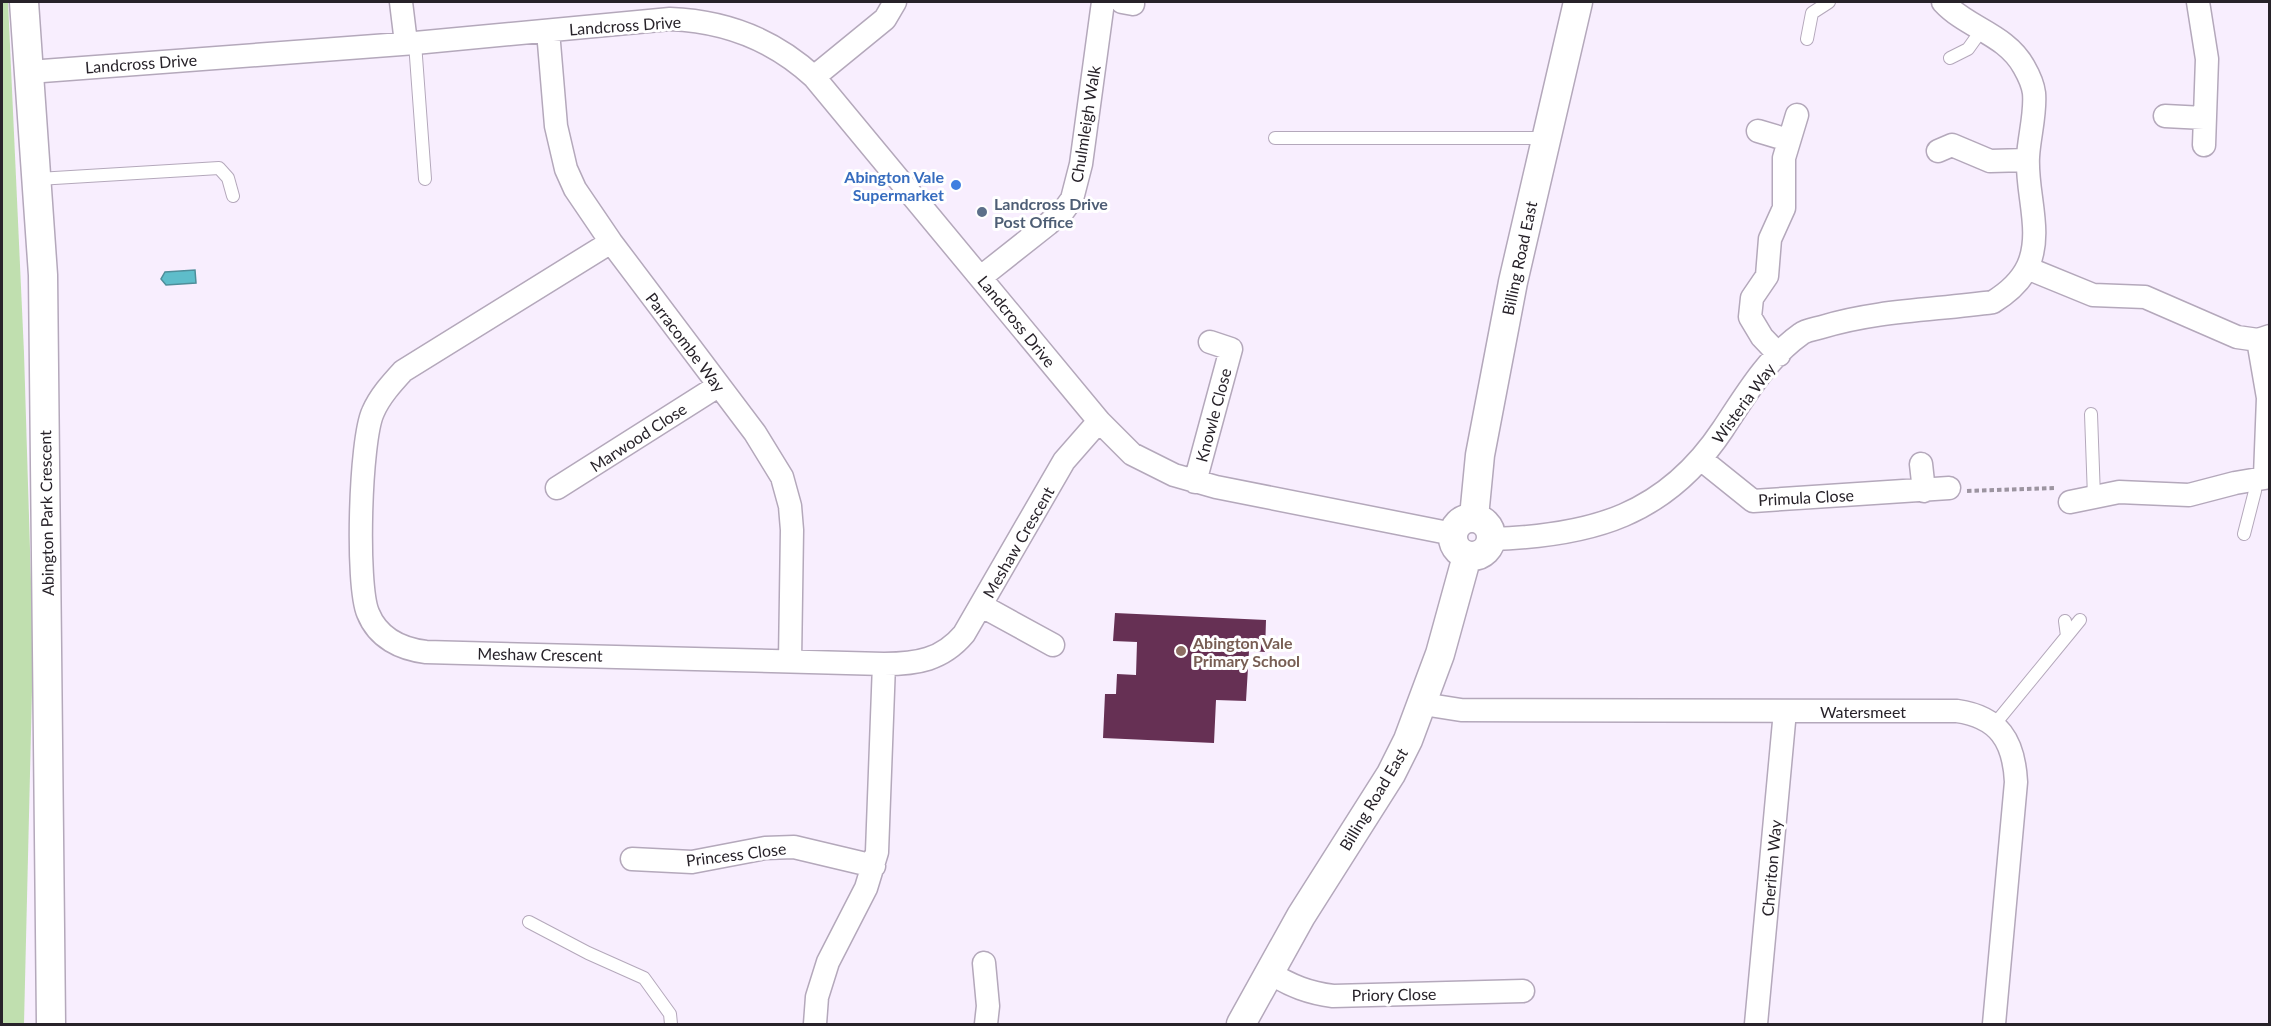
<svg xmlns="http://www.w3.org/2000/svg" width="2271" height="1026" font-family="Lato,sans-serif">
	<style>
		.green { fill: #c0dfaf }
		.water { fill: #5ebdca; stroke: #4e8e9a; stroke-width: 1.5 }
		.building { fill: #663054 }
		.lines { fill: none; stroke-linecap: round; stroke-linejoin: round }
		.service-casing { stroke: #b4a8bb; stroke-width: 14 }
		.minor-casing { stroke: #b4a8bb; stroke-width: 25 }
		.tertiary-casing { stroke: #b4a8bb; stroke-width: 31 }
		.path { stroke: #9c94a0; stroke-width: 4; stroke-dasharray: 4.5 3; stroke-linecap: butt }
		.service { stroke: #fff; stroke-width: 12 }
		.minor { stroke: #fff; stroke-width: 22 }
		.tertiary { stroke: #fff; stroke-width: 28 }
		.shop-dot { fill: #3f7fe0; stroke: #fff; stroke-width: 2 }
		.service-dot { fill: #5c6f8a; stroke: #fff; stroke-width: 2 }
		.education-dot { fill: #8d6e63; stroke: #fff; stroke-width: 2 }
		.labels { text-anchor: middle; dominant-baseline: central; stroke-width: 6; stroke-linejoin: round; paint-order: stroke }
		.street-label { font-size: 16px; fill: #272229; stroke: #fff }
		.shop-label { font-size: 16px; font-weight: bold; fill: #366cbe; stroke: #fff; text-anchor: end }
		.service-label { font-size: 16px; font-weight: bold; fill: #4e5e75; stroke: #fff; text-anchor: start }
		.education-label { font-size: 16px; font-weight: bold; fill: #785e54; stroke: #fff; text-anchor: start }
	</style>
	<rect width="100%" height="100%" fill="#f8eefe"/>
	<path class="green" d="M2 2H8L24 353 33 648 24 1024H2Z"/>
	<path class="water" d="M195 270 196 283 166 285 161 279 165 272Z"/>
	<path class="building" d="M1115 613 1266 620 1265 652 1249 651 1246 701 1216 700 1214 743 1103 738 1105 694H1116L1117 674 1136 675 1137 642 1113 641Z"/>
	<g class="lines">
		<defs>
			<path id="service" d="M1807 39 1812 13 1829 2
				M415 43 425 179
				M1950 58 1968 49 1983 28
				M1275 138H1545
				M38 179 219 168 228 178 233 196
				M2091 414 2094 497
				M2244 534 2255 491V478
				M2067 636 2080 620
				M1994 725 2067 636 2065 621
				M529 922 588 953 644 978 670 1014 671 1024"/>
			<path id="minor" d="M401 2 406 43
				M1122 2 1133 4
				M2198 2 2207 59 2204 145
				M548 31 556 126 566 169 575 189 611 242 755 433 782 477 790 506 792 530 790 661
				M29 72 415 43 670 19C725 21 774 40 814 77L1099 421 1132 454 1174 475 1216 487 1453 534
				M814 77 885 19 895 2
				M2165 116 2204 118
				M1758 131 1788 140
				M1938 151 1952 145 1990 161 2027 160
				M611 242 403 371C392 383 380 396 373 412 360 440 356 585 368 613 378 638 401 649 426 652L884 664C917 664 942 660 964 634L1064 461 1099 421
				M2027 268 2093 295 2145 297 2237 337 2258 340 2270 336
				M981 277 1048 224 1064 210 1072 199 1081 164 1103 2
				M2258 340 2268 398 2265 476
				M1779 355 1762 337 1750 317 1752 298 1767 276 1770 239 1784 208V158L1797 115
				M1702 460 1753 501 1949 488
				M1921 464 1924 491
				M1195 482 1231 349 1210 342
				M557 488 718 386
				M2070 502 2119 492 2189 495 2235 483 2270 477
				M1492 539C1592 536 1666 515 1723 429 1745 396 1767 358 1801 334 1806 330 1815 329 1822 327 1877 310 1936 310 1993 302 2006 294 2021 281 2028 266 2043 232 2026 193 2028 157 2029 137 2036 113 2034 93 2033 85 2028 74 2024 67 2006 34 1967 28 1943 2
				M982 606 1053 645
				M1423 704 1461 710 1957 711C1999 717 2014 741 2016 782L1994 1024
				M632 859 692 862 765 848 794 847 874 866
				M984 963 988 1006 986 1024
				M1270 973C1291 986 1309 993 1333 996L1523 991
				M815 1024 817 997 828 962 866 888 877 852 884 664
				M1756 1024 1785 711"/>
			<path id="tertiary" d="M24 2 43 275 51 1024
				M1474 517 1480 455 1513 282 1578 2
				M1453 537a19 19 0 1 1 38 0a19 19 0 1 1-38 0Z
				M1241 1024 1301 916 1391 774 1408 740 1440 654 1467 556"/>
		</defs>
		<use href="#service" class="service-casing"/>
		<use href="#minor" class="minor-casing"/>
		<use href="#tertiary" class="tertiary-casing"/>
		<path class="path" d="M1967 491 2055 488"/>
		<use href="#service" class="service"/>
		<use href="#minor" class="minor"/>
		<use href="#tertiary" class="tertiary"/>
	</g>
	<circle class="shop-dot" cx="956" cy="185" r="6"/>
	<circle class="service-dot" cx="982" cy="212" r="6"/>
	<circle class="education-dot" cx="1181" cy="651" r="6"/>
	<g class="labels">
		<g class="street-label">
			<text transform="translate(625 25) rotate(-4)">Landcross Drive</text>
			<text transform="translate(141 63) rotate(-4)">Landcross Drive</text>
			<text transform="translate(1085 124) rotate(-81)">Chulmleigh Walk</text>
			<text transform="translate(1519 258) rotate(-78)">Billing Road East</text>
			<text transform="translate(1017 321) rotate(51)">Landcross Drive</text>
			<text transform="translate(686 342) rotate(53)">Parracombe Way</text>
			<text transform="translate(1743 403) rotate(-54)">Wisteria Way</text>
			<text transform="translate(1213 415) rotate(-75)">Knowle Close</text>
			<text transform="translate(638 437) rotate(-33)">Marwood Close</text>
			<text transform="translate(1806 497) rotate(-3)">Primula Close</text>
			<text transform="translate(46 513) rotate(-91)">Abington Park Crescent</text>
			<text transform="translate(1018 542) rotate(-60)">Meshaw Crescent</text>
			<text transform="translate(540 654) rotate(1)">Meshaw Crescent</text>
			<text x="1863" y="711">Watersmeet</text>
			<text transform="translate(1373 799) rotate(-59)">Billing Road East</text>
			<text transform="translate(736 854) rotate(-7)">Princess Close</text>
			<text transform="translate(1771 868) rotate(-85)">Cheriton Way</text>
			<text transform="translate(1394 994) rotate(-1)">Priory Close</text>
		</g>
		<g class="shop-label">
			<text x="944" y="176">Abington Vale<tspan x="944" dy="18">Supermarket</tspan></text>
		</g>
		<g class="service-label">
			<text x="994" y="203">Landcross Drive<tspan x="994" dy="18">Post Office</tspan></text>
		</g>
		<g class="education-label">
			<text x="1193" y="642">Abington Vale<tspan x="1193" dy="18">Primary School</tspan></text>
		</g>
	</g>
	<rect width="2271" height="1026" fill="none" stroke="#272229" stroke-width="6"/>
</svg>
